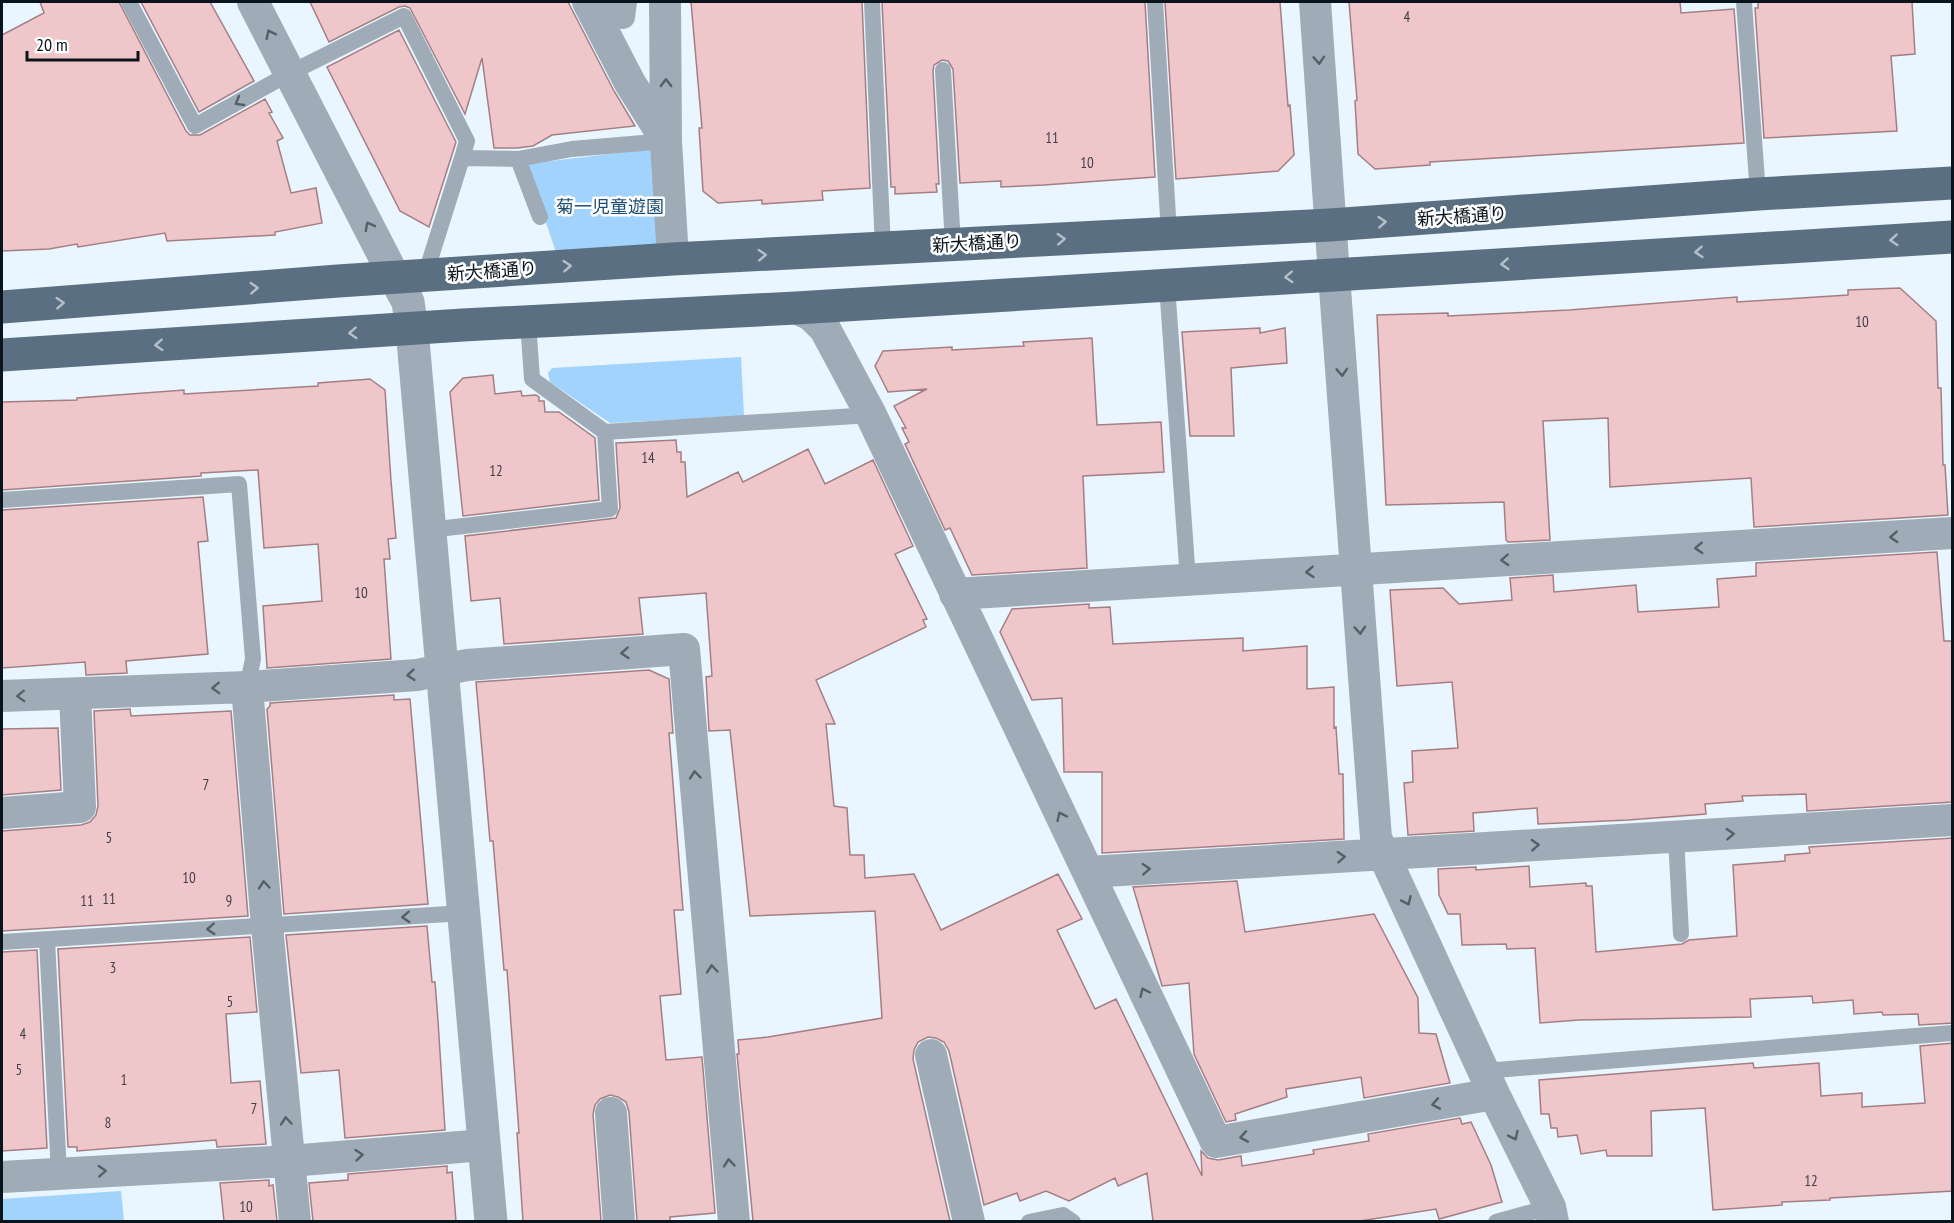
<svg xmlns="http://www.w3.org/2000/svg" width="1954" height="1223" font-family="'PT Sans Narrow','Noto Sans JP',sans-serif">
	<style>
		.green { fill: #a1d3fc }
		.building { fill: #efc7cb; stroke: #a37f83; stroke-width: 1.5 }
		.lines { fill: none; stroke-linecap: round; stroke-linejoin: round }
		.service { stroke: #9fabb6; stroke-width: 16 }
		.pedestrian { stroke: #9fabb6; stroke-width: 24 }
		.minor { stroke: #9fabb6; stroke-width: 32 }
		.tertiary { stroke: #9fabb6; stroke-width: 33 }
		.primary { stroke: #5a7082; stroke-width: 33 }
		.oneway { stroke: #546069 }
		.oneway2 { stroke: #b5bfc7 }
		.labels { text-anchor: middle; dominant-baseline: central; stroke-width: 5; stroke-linejoin: round; paint-order: stroke }
		.number-label { font-size: 15px; fill: #434148 }
		.park-label { font-size: 18px; fill: #1b4e73; stroke: #fff }
		.street-label { font-size: 18px; fill: #0a141c; stroke: #fff }
	</style>
	<rect width="100%" height="100%" fill="#e9f5ff"/>
	<path class="green" d="M660 148 666 254 559 261 526 164Z
		M741 357 744 416 610 423 550 382 548 373 552 368Z
		M121 1191 124 1221H2V1199Z"/>
	<path class="building" d="M40 2H119L186 131 190 135H200L265 99 272 112 269 113 283 138 277 141 291 193 316 188 322 223 275 232V235L167 241 165 233 78 247 77 244 49 249 2 251V35L44 13Z
		M141 2H210L254 81 199 112Z
		M310 2H568L614 91 635 126 552 135 533 146 517 148H494L482 58 465 114 410 8 405 6 399 7 329 42Z
		M691 2H862L870 188 822 191 823 200 762 204V200L718 203 703 191 699 128H702Z
		M882 2H1145L1155 177 1044 185 1001 187V181L960 183 953 69 948 61 942 60 934 65 933 71 939 184H936L937 192 895 194V187H891Z
		M1165 2H1280L1288 106 1290 105 1294 155 1278 171 1176 179Z
		M1349 2H1680L1681 13 1734 9 1744 143 1430 162V165L1375 169 1358 154 1355 101 1357 100Z
		M1758 2H1912L1915 54 1891 56 1897 131 1764 138 1755 8H1758Z
		M399 30 456 142 429 227 400 211 327 67Z
		M1900 288 1936 321 1938 388H1941L1943 465H1945L1948 515 1754 527 1751 478 1610 487 1608 418 1543 421 1550 540 1508 542 1506 540 1504 502 1386 505 1377 315 1448 313V316L1569 310 1737 297V302L1848 295V290Z
		M1260 328V333L1285 328 1287 363 1231 368 1234 436H1190L1182 332Z
		M1092 338 1097 425 1161 422 1164 472 1083 476 1087 568 972 575 950 528 945 530 905 444 909 442 902 428H906L894 406 927 389 888 392 875 366 883 351 952 347V350L1024 346 1023 342Z
		M493 375 495 394 521 391 522 396 536 395 539 397V401H544L545 412H559L595 438 599 500 463 516 450 392 463 378Z
		M370 379 385 390 391 481 396 538 388 539 390 559H384L391 659 267 668 263 606 322 601 318 544 264 548 258 470 201 473V476L2 490V402L77 400V398L184 390V394L318 386V383Z
		M676 440 677 452H681V462H685L687 497 738 472 743 482 808 449 825 484 873 460 913 546 895 554 927 619 923 620 926 627 816 680 835 724H826L834 806 847 808 850 855H864L865 878 914 874 941 930 1058 874 1082 919 1057 930 1095 1009 1116 999 1202 1176 1201 1151 1208 1158 1218 1160 1241 1156 1242 1166 1314 1154 1313 1150 1369 1141 1368 1134 1460 1118 1462 1124 1471 1122 1491 1165 1502 1202 1439 1219 1436 1209 1360 1221H1153L1147 1173 1118 1186 1115 1178 1069 1201 1046 1191 1020 1201 1017 1193 984 1205 949 1051 944 1042 936 1038 928 1037 918 1042 914 1050 913 1059 950 1221H753L737 1054H739L738 1040 768 1037 882 1018 875 911 750 916 730 730 709 731 706 677 712 676 706 593 639 598 643 634 504 644 500 598 471 601 465 536 616 518 620 508 616 443Z
		M203 497 208 541 198 542 208 654 126 661 127 673 86 675 85 662 2 668V510Z
		M1937 552 1944 641H1953V802L1807 811 1806 794 1742 796 1743 801 1705 804 1706 814 1628 820 1538 824 1537 808 1473 813 1474 831 1408 835 1404 783 1413 782 1412 751 1458 748 1452 682 1397 686 1390 590 1443 588 1459 604 1512 600 1510 578 1553 575 1554 592 1636 585 1638 612 1719 607 1717 579 1756 576V563Z
		M1089 604V608L1110 607 1113 644 1243 638V651L1307 646V689L1334 687V728L1336 727 1339 774H1343L1344 839 1102 853V772H1064L1062 698 1032 700 1000 632 1012 609Z
		M649 670 669 679 673 733H669L683 910H674L681 994 660 996 666 1060 702 1057 715 1213 670 1217V1221H637L629 1112 626 1102 618 1097 610 1095 600 1099 595 1105 593 1114 601 1221H523L517 1133H519L507 970H504L493 841H490L476 682Z
		M394 695V700L410 699 428 904 284 914 267 709 270 706V703Z
		M130 709 131 716 231 711 248 916 2 931V831L81 825 90 822 96 815 98 806 94 711Z
		M58 728 61 790 2 795V729Z
		M1953 838V1023L1919 1025 1918 1014 1883 1015 1882 1012 1854 1014 1853 1000 1813 1003 1812 996 1750 999 1751 1017 1579 1020 1540 1023 1535 948 1507 949 1506 944 1462 945 1460 914H1448L1439 895 1438 869 1476 867V870L1529 866 1530 887 1586 883V886H1592L1596 952 1682 944 1689 940 1737 936 1733 865 1785 861V855L1810 853 1809 847Z
		M1237 881 1245 932 1374 914 1418 998 1419 1033 1436 1034 1450 1083 1364 1098 1361 1077 1286 1089 1287 1097 1235 1114 1236 1120 1226 1122 1194 1054 1189 983 1162 986 1133 887Z
		M427 926 432 982H435L438 1021 445 1130 345 1138 339 1070 301 1073 286 935Z
		M250 937 257 1012 226 1014 231 1083 260 1081 266 1144 217 1147 216 1140 77 1151V1147H68L58 949Z
		M37 950 47 1148 2 1151V952Z
		M1953 1043V1191L1830 1198V1200L1782 1202V1205L1713 1210 1705 1108 1651 1111 1652 1156H1607L1606 1150 1581 1154 1577 1135 1558 1137 1557 1128H1551L1549 1114H1541L1539 1080 1753 1063 1754 1068 1819 1063 1821 1096 1862 1093V1107L1925 1103 1920 1046Z
		M447 1166V1173L452 1172 456 1221H313L309 1183 348 1180V1174Z
		M269 1180V1186L273 1185 277 1221H224L220 1183Z"/>
	<g class="lines">
		<path class="service" d="M129 2 195 126 290 73 404 16 467 141 462 158
			M872 2 883 248
			M1155 2 1169 233
			M1744 2 1758 194
			M943 70 953 245
			M518 159 540 217
			M424 279 462 158 518 159 572 149 666 141
			M1167 285 1188 580
			M528 322 532 379 605 432 871 415
			M2 500 239 484 253 659 247 687
			M429 530 610 509 605 432
			M1676 837 1681 934
			M47 940 59 1174
			M2 942 464 913
			M1484 1071 1952 1033
			M1029 1222 1063 1215 1073 1222
			M1496 1222 1550 1207"/>
		<path class="pedestrian" d="M614 2 623 17 625 2"/>
		<path class="minor" d="M253 2 395 278
			M588 2 630 83 666 140
			M665 2 666 141 673 259
			M1315 2 1334 275 1376 838 1494 1094 1550 1207 1553 1222
			M796 308 811 315 825 329 871 415 1216 1142 1494 1094
			M955 594 1952 533
			M247 687 267 926 295 1222
			M2 696 247 687 417 675 467 665 684 649 734 1222
			M2 813 80 807 75 694
			M1088 872 1952 820
			M931 1055 969 1222
			M611 1113 619 1222
			M2 1177 290 1161 484 1145"/>
		<path class="tertiary" d="M395 278 408 302 412 329 491 1222"/>
		<path class="primary" d="M2 307 338 281 673 259 1330 225 1758 194 1952 183
			M2 355 463 325 796 308 1952 237"/>
	</g>
	<defs><path id="oneway-chevron" d="M-2-3.5L2.5 0L-2 3.5" fill="none" stroke-width="1.6" stroke-linecap="round" stroke-linejoin="round" transform="scale(1.5)"/></defs>
	<g class="oneway">
		<use href="#oneway-chevron" transform="translate(270 34) rotate(-117)"/>
		<use href="#oneway-chevron" transform="translate(1319 60) rotate(86)"/>
		<use href="#oneway-chevron" transform="translate(666 83) rotate(-90)"/>
		<use href="#oneway-chevron" transform="translate(239 102) rotate(150)"/>
		<use href="#oneway-chevron" transform="translate(369 226) rotate(-118)"/>
		<use href="#oneway-chevron" transform="translate(1342 372) rotate(86)"/>
		<use href="#oneway-chevron" transform="translate(1894 537) rotate(177)"/>
		<use href="#oneway-chevron" transform="translate(1699 548) rotate(177)"/>
		<use href="#oneway-chevron" transform="translate(1505 560) rotate(177)"/>
		<use href="#oneway-chevron" transform="translate(1310 572) rotate(176)"/>
		<use href="#oneway-chevron" transform="translate(1360 630) rotate(86)"/>
		<use href="#oneway-chevron" transform="translate(625 653) rotate(176)"/>
		<use href="#oneway-chevron" transform="translate(411 675) rotate(175)"/>
		<use href="#oneway-chevron" transform="translate(216 688) rotate(178)"/>
		<use href="#oneway-chevron" transform="translate(21 696) rotate(178)"/>
		<use href="#oneway-chevron" transform="translate(695 775) rotate(-95)"/>
		<use href="#oneway-chevron" transform="translate(1061 816) rotate(-115)"/>
		<use href="#oneway-chevron" transform="translate(1730 834) rotate(-3)"/>
		<use href="#oneway-chevron" transform="translate(1535 845) rotate(-3)"/>
		<use href="#oneway-chevron" transform="translate(1341 857) rotate(-3)"/>
		<use href="#oneway-chevron" transform="translate(1146 869) rotate(-3)"/>
		<use href="#oneway-chevron" transform="translate(264 885) rotate(-95)"/>
		<use href="#oneway-chevron" transform="translate(1407 901) rotate(66)"/>
		<use href="#oneway-chevron" transform="translate(406 917) rotate(177)"/>
		<use href="#oneway-chevron" transform="translate(211 929) rotate(176)"/>
		<use href="#oneway-chevron" transform="translate(712 969) rotate(-95)"/>
		<use href="#oneway-chevron" transform="translate(1144 992) rotate(-115)"/>
		<use href="#oneway-chevron" transform="translate(1436 1104) rotate(170)"/>
		<use href="#oneway-chevron" transform="translate(286 1121) rotate(-95)"/>
		<use href="#oneway-chevron" transform="translate(1514 1136) rotate(64)"/>
		<use href="#oneway-chevron" transform="translate(1244 1137) rotate(170)"/>
		<use href="#oneway-chevron" transform="translate(359 1155) rotate(-5)"/>
		<use href="#oneway-chevron" transform="translate(729 1163) rotate(-95)"/>
		<use href="#oneway-chevron" transform="translate(102 1171) rotate(-3)"/>
	</g>
	<g class="oneway2">
		<use href="#oneway-chevron" transform="translate(1382 222) rotate(-4)"/>
		<use href="#oneway-chevron" transform="translate(1061 239) rotate(-3)"/>
		<use href="#oneway-chevron" transform="translate(1894 240) rotate(176)"/>
		<use href="#oneway-chevron" transform="translate(1699 252) rotate(176)"/>
		<use href="#oneway-chevron" transform="translate(762 255) rotate(-3)"/>
		<use href="#oneway-chevron" transform="translate(1505 264) rotate(176)"/>
		<use href="#oneway-chevron" transform="translate(567 266) rotate(-4)"/>
		<use href="#oneway-chevron" transform="translate(1289 277) rotate(177)"/>
		<use href="#oneway-chevron" transform="translate(254 288) rotate(-4)"/>
		<use href="#oneway-chevron" transform="translate(60 303) rotate(-4)"/>
		<use href="#oneway-chevron" transform="translate(353 333) rotate(176)"/>
		<use href="#oneway-chevron" transform="translate(159 345) rotate(176)"/>
	</g>
	<g class="labels">
		<g class="number-label">
			<text x="1407" y="16">4</text>
			<text x="1052" y="137">11</text>
			<text x="1087" y="162">10</text>
			<text x="1862" y="321">10</text>
			<text x="648" y="457">14</text>
			<text x="496" y="470">12</text>
			<text x="361" y="592">10</text>
			<text x="206" y="784">7</text>
			<text x="109" y="837">5</text>
			<text x="189" y="877">10</text>
			<text x="109" y="898">11</text>
			<text x="87" y="900">11</text>
			<text x="229" y="900">9</text>
			<text x="113" y="967">3</text>
			<text x="230" y="1001">5</text>
			<text x="23" y="1033">4</text>
			<text x="19" y="1069">5</text>
			<text x="124" y="1079">1</text>
			<text x="254" y="1108">7</text>
			<text x="108" y="1122">8</text>
			<text x="1811" y="1180">12</text>
			<text x="246" y="1206">10</text>
		</g>
		<g class="park-label">
			<text x="610" y="206">菊一児童遊園</text>
		</g>
		<g class="street-label">
			<text transform="translate(1462 216) rotate(-4)">新大橋通り</text>
			<text transform="translate(977 243) rotate(-3)">新大橋通り</text>
			<text transform="translate(492 271) rotate(-4)">新大橋通り</text>
		</g>
	</g>
	<rect width="1954" height="1223" fill="none" stroke="#0a141c" stroke-width="6"/>
	<path d="M27 51v9h111v-9" fill="none" stroke="#0a141c" stroke-width="3"/>
	<text x="36" y="51" font-size="18" fill="#0a141c" stroke="#ffffff" stroke-width="4.5" paint-order="stroke">20 m</text>
</svg>
